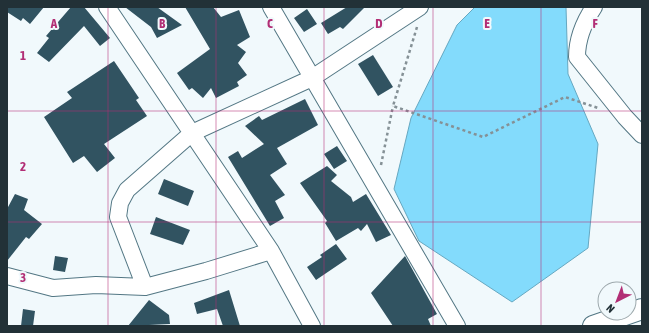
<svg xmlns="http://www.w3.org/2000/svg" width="649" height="333" font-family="'Asap Condensed',sans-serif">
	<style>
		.water { fill: #83dbfc; stroke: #66a8c1 }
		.building { fill: #315361 }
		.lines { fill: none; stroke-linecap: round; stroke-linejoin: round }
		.minor-casing { stroke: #537784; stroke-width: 18 }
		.major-casing { stroke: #537784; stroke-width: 22 }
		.path { stroke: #859196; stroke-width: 2.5; stroke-dasharray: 3 3; stroke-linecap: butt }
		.minor { stroke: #fff; stroke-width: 16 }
		.major { stroke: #fff; stroke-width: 20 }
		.grid { fill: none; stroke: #b22e75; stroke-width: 1; stroke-opacity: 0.55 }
		.grid-label { font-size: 13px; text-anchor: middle; font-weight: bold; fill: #b22e75; stroke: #f1f9fc; stroke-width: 4; stroke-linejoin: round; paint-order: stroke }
	</style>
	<rect width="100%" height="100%" fill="#f1f9fc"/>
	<path class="water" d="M475 7H566L568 74 598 144 588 248 512 302 419 241 394 189 411 118 457 25Z"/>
	<path class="building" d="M7 7H44L30 24 23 18 21 21 7 12Z
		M71 7H84L110 38 100 46 84 26 49 62 37 53 49 38 46 36Z
		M125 7H157L182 25 157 38 151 27Z
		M185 7H213L221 17 239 10 250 37 237 45 246 52 238 63 247 75 237 82 239 86 216 98 211 88 203 98 192 88 189 90 177 73 210 49Z
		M347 7H365L343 29 340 27 328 34 321 23Z
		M307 9 317 24 304 32 294 18Z
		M373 55 393 87 378 96 358 64Z
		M114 61 139 98 136 100 147 116 104 144 115 158 97 172 84 156 73 163 44 117 72 98 67 92Z
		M305 99 318 125 277 148 287 164 270 175 285 195 275 201 284 218 270 226 228 157 238 151 242 158 264 144 245 126 259 116 262 120Z
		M337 146 347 161 334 169 324 154Z
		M327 166 337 175 331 181 351 197 353 202 366 194 391 235 376 242 367 224 361 231 358 228 336 241 325 223 327 221 300 183Z
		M164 179 194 191 188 206 158 194Z
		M15 194 28 199 24 210 42 224 29 239 26 237 7 261V209Z
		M156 217 190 230 183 245 150 234Z
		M336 244 347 259 316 280 307 267 322 257 320 255Z
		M55 256 68 258 65 272 53 270Z
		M405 256 437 314 428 319 431 326H393L371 293Z
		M229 290 240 326H223L217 309 197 314 194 303Z
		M149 300 169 315 170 324 128 326Z
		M23 309 35 311 33 326H21Z"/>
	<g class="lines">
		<defs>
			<path id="minor" d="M107 7 271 251 312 326
				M271 7 457 326
				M594 7C584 22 577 39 577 57L625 117 642 135
				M7 276 53 288 96 285 145 287 206 271 271 251
				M145 287 118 217 120 203 127 190 192 133 312 78 420 7"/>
			<path id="major" d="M593 326 642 309"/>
		</defs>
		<use href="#minor" class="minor-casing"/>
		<use href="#major" class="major-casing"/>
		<path class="path" d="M417 27 393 106 483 137 565 97 598 108
			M381 165 393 106"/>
		<use href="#minor" class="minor"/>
		<use href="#major" class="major"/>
	</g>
	<path class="grid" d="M108 7V326M216 7V326M324 7V326M433 7V326M541 7V326M7 111H642M7 222H642"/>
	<g class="grid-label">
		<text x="54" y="28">A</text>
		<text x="162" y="28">B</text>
		<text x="270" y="28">C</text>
		<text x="379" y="28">D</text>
		<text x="487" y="28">E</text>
		<text x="595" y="28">F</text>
		<text x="23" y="60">1</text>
		<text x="23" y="171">2</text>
		<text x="23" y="282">3</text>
	</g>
	<rect width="649" height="333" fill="none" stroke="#223137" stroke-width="16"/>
	<g transform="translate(617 301) rotate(222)"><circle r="19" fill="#f1f9fc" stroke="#9ea9ad"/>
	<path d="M0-3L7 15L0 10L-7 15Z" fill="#b22e75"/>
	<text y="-6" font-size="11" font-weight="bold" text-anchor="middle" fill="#223137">N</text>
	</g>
</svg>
